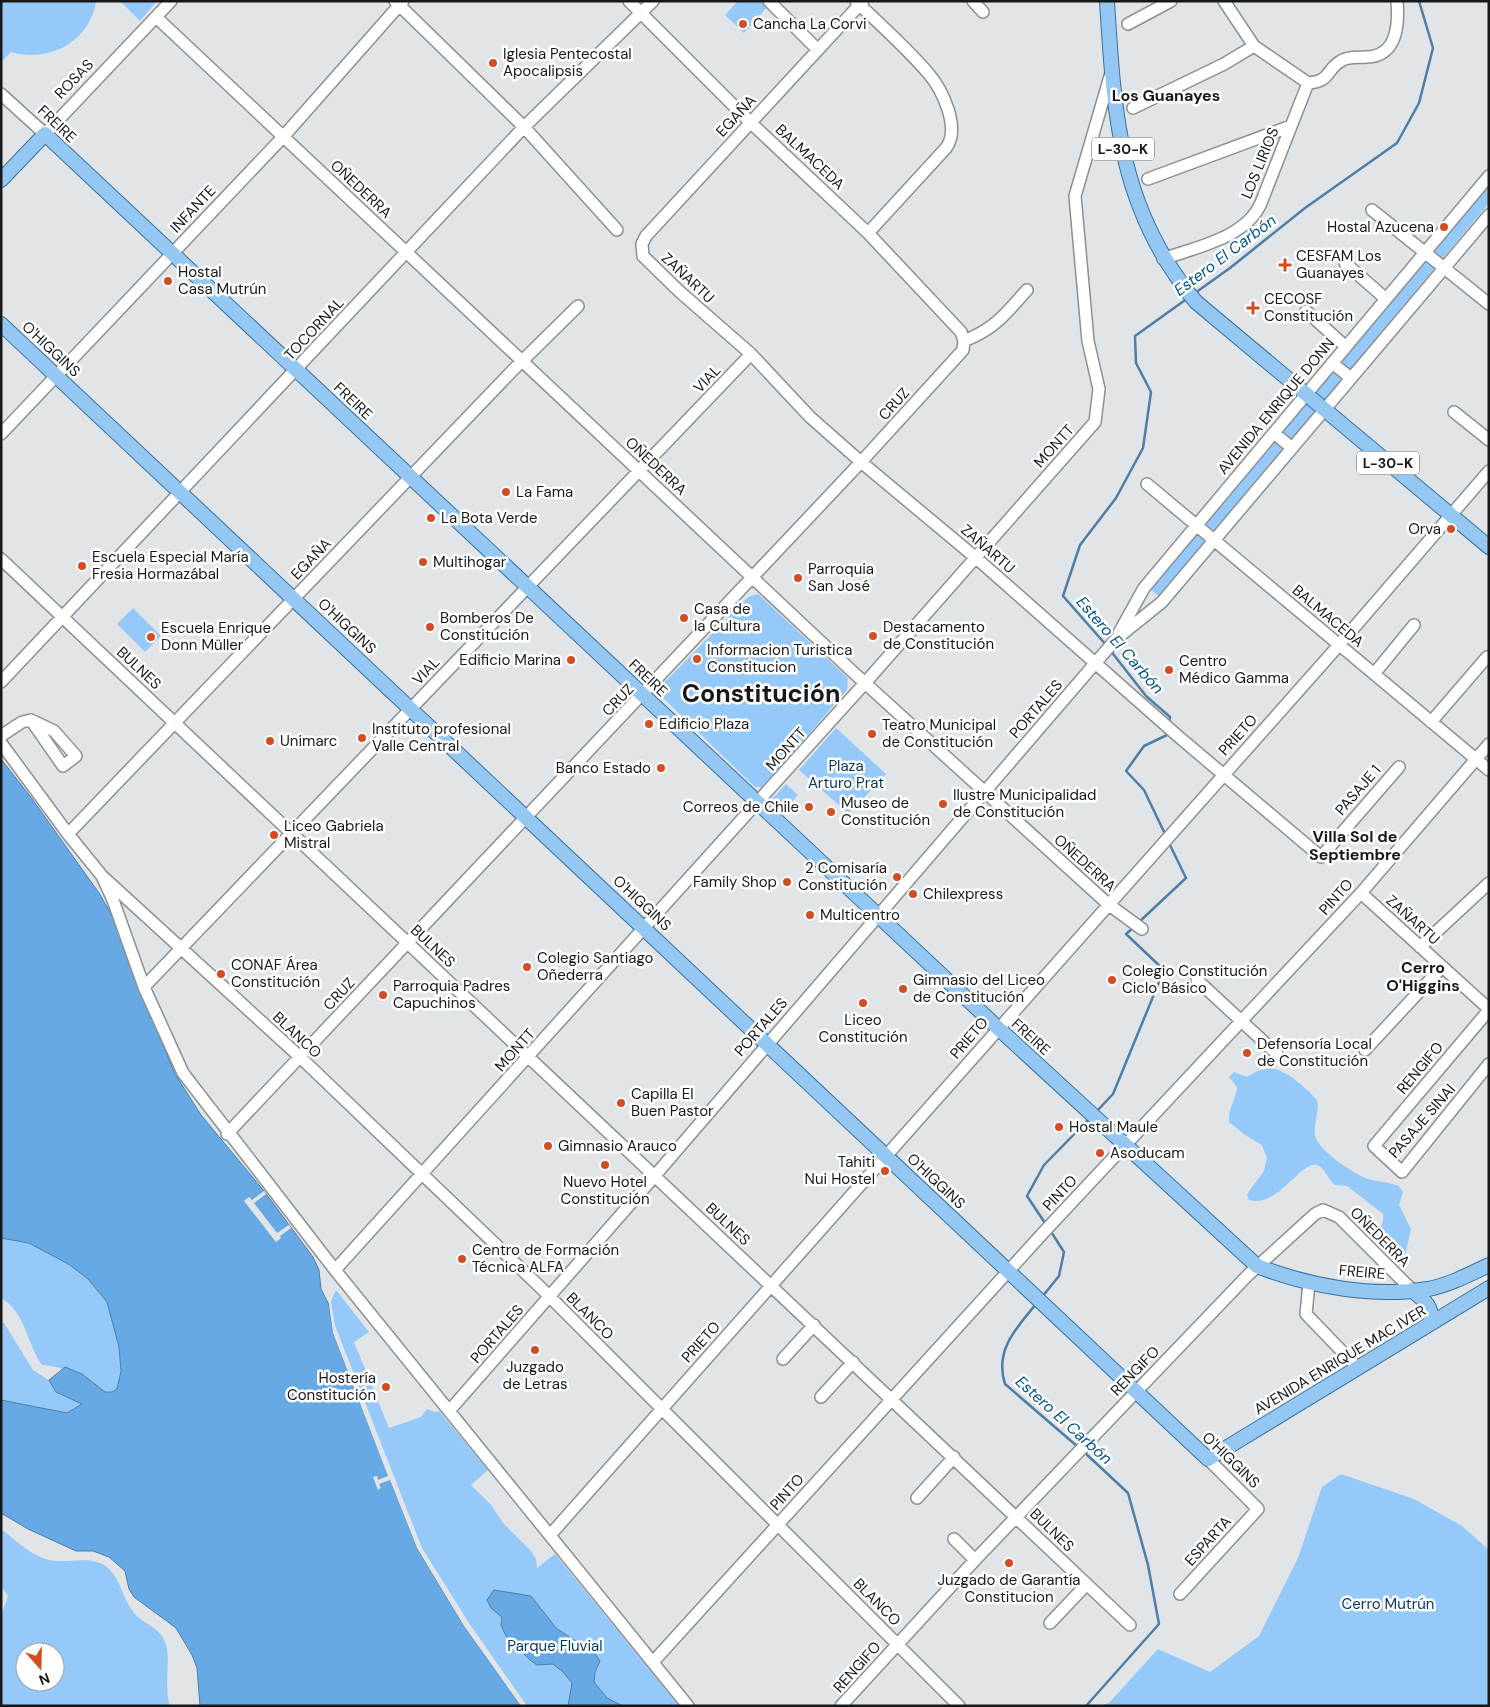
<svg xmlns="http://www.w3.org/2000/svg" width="1490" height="1707" font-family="'DM Sans',sans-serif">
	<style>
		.green { fill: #95c9f9; fill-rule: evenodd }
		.water { fill: #66a9e4; stroke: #4e7ea7 }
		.pier { fill: #e2e5e8 }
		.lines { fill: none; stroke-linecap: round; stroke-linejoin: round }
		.stream { stroke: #4e7ea7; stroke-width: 2.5 }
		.minor-casing { stroke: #8d9092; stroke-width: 14 }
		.major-casing { stroke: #3972a1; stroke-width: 16 }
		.minor { stroke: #fff; stroke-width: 11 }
		.major { stroke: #94c7f2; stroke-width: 14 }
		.poi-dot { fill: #d44c22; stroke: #fff; stroke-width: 2 }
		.labels { text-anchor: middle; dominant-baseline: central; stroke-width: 5; stroke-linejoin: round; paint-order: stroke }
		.shield { fill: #fff; stroke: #5d5d5e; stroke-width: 1 }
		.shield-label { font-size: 14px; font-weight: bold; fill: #171819 }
		.poi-label { font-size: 15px; fill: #171819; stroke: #fff; text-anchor: start }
		.street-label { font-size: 15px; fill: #171819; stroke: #fff }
		.park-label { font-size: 15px; fill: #00375c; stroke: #fff }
		.neighbourhood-label { font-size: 16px; font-weight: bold; fill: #171819; stroke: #fff }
		.water-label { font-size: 16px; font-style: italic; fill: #02558c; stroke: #fff }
		.town-label { font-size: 25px; font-weight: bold; fill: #171819; stroke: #fff }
	</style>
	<rect width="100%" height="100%" fill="#e2e5e8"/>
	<path class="green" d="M1 1H96C90 42 49 63 11 52L1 62Z
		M120 1H157L140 21Z
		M738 1H765L769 5 744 33 725 15Z
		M1489 183V203L1160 597 1150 589Z
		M758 594 848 678 847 690 763 787H755L661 696 660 687 748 597Z
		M133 608 161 636 145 652 117 624Z
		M836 728 886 774 849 814 799 770Z
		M786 784 798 795 783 811 771 800Z
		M1270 1068C1286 1069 1306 1088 1317 1100 1320 1112 1313 1123 1315 1135 1317 1150 1354 1174 1368 1179 1379 1182 1389 1182 1399 1186L1403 1192 1399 1205 1411 1229 1405 1256 1399 1259C1390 1255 1378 1246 1379 1235 1380 1227 1384 1223 1383 1214L1347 1186 1335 1185C1328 1180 1326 1169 1317 1165 1301 1160 1277 1209 1249 1200L1247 1194 1264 1171 1267 1158 1262 1145 1245 1135 1229 1122C1228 1109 1236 1099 1237 1087L1229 1077 1234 1072 1247 1077 1257 1071Z
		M1 1238 29 1243 70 1265 88 1279 107 1302 119 1347 121 1371 117 1389 112 1392H104C86 1374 68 1368 42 1365 27 1345 26 1312 1 1298Z
		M336 1290 369 1332 354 1342 389 1428 421 1417 427 1409 435 1412 439 1411 488 1470 471 1485 491 1505 503 1523 531 1551 536 1559 537 1568 555 1554 679 1706H527L471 1626 422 1548 334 1323 331 1301Z
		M1 1323H4L33 1370 49 1380 56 1392 82 1404 67 1413 1 1400Z
		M1341 1474 1414 1499 1462 1526 1489 1550V1706H1100L1109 1703 1158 1649 1210 1672 1259 1636 1298 1558 1322 1487Z
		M1 1529C17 1541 30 1555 49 1560 68 1564 92 1554 108 1568 121 1580 123 1600 135 1614 144 1624 160 1628 165 1642 172 1659 163 1683 170 1706H1V1616L8 1596 1 1586ZM25 1652H55V1682H25Z"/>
	<path class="water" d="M1 759 30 796 99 893 113 917 129 963 175 1074 201 1115 264 1191 313 1257 319 1270 321 1289 329 1305 333 1333 417 1548 464 1626 521 1706H200L197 1668 192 1655 176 1628 134 1597 129 1589 125 1571 109 1557 93 1551H76L28 1529 1 1513V1400L67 1413 82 1404 56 1392 49 1380 65 1367 82 1374 105 1392H112L117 1389 121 1371 119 1347 107 1302 88 1279 70 1265 29 1243 1 1238Z
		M494 1590 531 1596 556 1628 595 1654 600 1661 595 1672 594 1682 607 1698 623 1706H568L572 1683 563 1672 553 1664 537 1665 530 1660 506 1636 501 1625 502 1617 491 1608 487 1600Z"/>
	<path class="pier" d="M264 1191 266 1194 254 1203 277 1233 289 1225 291 1228 280 1236 281 1238 276 1242 244 1201 249 1197 252 1200Z
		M331 1303 336 1332 419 1547 466 1625 523 1706H521L464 1626 417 1548 390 1480 379 1484 381 1488 378 1490 373 1477 377 1476 378 1480 388 1476 333 1333 329 1305Z"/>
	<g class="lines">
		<path class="stream" d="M1195 293 1230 268 1305 208 1397 143 1419 103 1433 48 1419 1
			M1107 646 1063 596 1080 545 1116 498 1143 448 1151 392 1136 363 1135 336 1188 298
			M1110 650 1146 696 1170 717 1169 724
			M1166 836 1144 790 1126 771 1144 746 1167 735 1168 732
			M1138 923 1186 878 1169 843
			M1096 1112 1113 1094 1164 970 1126 934 1134 927
			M1047 1226 1027 1196 1044 1165 1090 1118
			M1042 1297 1059 1276 1064 1252 1050 1230
			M1037 1303C1017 1327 994 1350 1005 1384L1078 1447
			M1084 1452 1128 1493 1148 1565 1159 1624 1086 1706"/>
		<defs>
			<path id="minor" d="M395 1 524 127 617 230
				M769 1 818 50
				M856 1C880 25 906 47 928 73 942 89 961 128 946 148L868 233
				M863 1 646 236 642 244 643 256 680 292 751 354 810 417 861 462 975 557 1179 737 1321 857 1399 767
				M973 1 983 12
				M1224 1 1254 46 1308 83C1331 82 1326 69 1341 61 1348 56 1359 58 1367 57 1397 56 1399 25 1397 1
				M156 17 854 673 1108 904 1142 929
				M1128 24 1171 1
				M1 94 45 134 171 1
				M1133 108 1224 64 1254 46
				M1148 179 1291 126
				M1372 210 1489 304
				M1163 259C1196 247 1246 238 1261 203L1308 83
				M1345 263 1386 299
				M1306 311 1346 347
				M964 341C996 328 1004 315 1027 290
				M1332 363 1351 378
				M1454 412 1489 440
				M1274 433 1292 448
				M1 434 283 137 403 1
				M1147 484 1489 770
				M1 559 1130 1625
				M1119 633 1144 588 1489 176
				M1374 674 1414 625
				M1 682 524 127 653 1
				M1431 722 1487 657
				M1 736 22 722 31 720 63 766 76 756 54 731 31 720
				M1 743 68 834 102 876 113 900 144 987 183 1073 335 1270 688 1706
				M68 834 514 369 578 306
				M102 876 300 1057 539 1286 959 1706
				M1361 893 1489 1009
				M1420 947 1489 883
				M1197 980 1277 1054
				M144 987 751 354
				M1489 1010 1374 1146 1402 1172 1489 1064
				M1365 1050 1442 967
				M227 1134 861 462 963 350 964 341 961 332 868 233 750 122 629 1
				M335 1270 865 683 1095 422 1099 389 1088 341 1075 196 1111 73
				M1309 1283 1306 1314 1358 1368
				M783 1359 814 1325
				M821 1397 853 1362
				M450 1410 646 1186 1116 639 1162 602 1489 215
				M917 1498 954 1457
				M551 1534 1339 645 1489 471
				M954 1539 975 1560
				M1180 1594 1258 1509 1208 1459
				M1050 1623 1087 1584
				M653 1662 1043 1233 1361 893 1489 744
				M841 1706 975 1560 1248 1275 1315 1214 1323 1210 1339 1217 1412 1290"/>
			<path id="major" d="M1107 1C1114 115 1119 210 1196 302L1489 547
				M1 180 45 134 998 1028 1257 1266C1309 1286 1372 1298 1428 1289 1449 1285 1470 1274 1489 1265
				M1 324 1208 1459 1489 1288
				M1412 1290C1424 1300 1434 1307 1430 1324"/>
		</defs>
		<use href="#minor" class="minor-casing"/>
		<use href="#major" class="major-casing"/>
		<use href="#minor" class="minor"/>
		<use href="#major" class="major"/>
	</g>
	<g class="poi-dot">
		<circle cx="743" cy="24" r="5"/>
		<circle cx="493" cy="63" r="5"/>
		<circle cx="1444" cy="227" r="5"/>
		<path d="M1282.5 257.5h5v5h5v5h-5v5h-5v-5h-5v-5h5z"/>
		<circle cx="168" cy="281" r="5"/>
		<path d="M1250.5 300.5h5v5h5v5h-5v5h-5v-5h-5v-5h5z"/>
		<circle cx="506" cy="492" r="5"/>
		<circle cx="431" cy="518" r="5"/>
		<circle cx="1451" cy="529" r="5"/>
		<circle cx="423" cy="562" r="5"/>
		<circle cx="82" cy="566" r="5"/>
		<circle cx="798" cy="578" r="5"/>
		<circle cx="684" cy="618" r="5"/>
		<circle cx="430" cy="627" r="5"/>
		<circle cx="873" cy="636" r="5"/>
		<circle cx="151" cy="637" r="5"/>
		<circle cx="697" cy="659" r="5"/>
		<circle cx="571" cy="660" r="5"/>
		<circle cx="1169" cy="670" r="5"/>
		<circle cx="649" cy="724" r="5"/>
		<circle cx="872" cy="734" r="5"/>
		<circle cx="362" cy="738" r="5"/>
		<circle cx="270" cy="741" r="5"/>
		<circle cx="661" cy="768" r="5"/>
		<circle cx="943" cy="804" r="5"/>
		<circle cx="809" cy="807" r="5"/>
		<circle cx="831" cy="812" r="5"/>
		<circle cx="274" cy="835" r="5"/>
		<circle cx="897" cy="877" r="5"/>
		<circle cx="787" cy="882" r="5"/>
		<circle cx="913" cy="894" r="5"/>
		<circle cx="810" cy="915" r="5"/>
		<circle cx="527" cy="967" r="5"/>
		<circle cx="221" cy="974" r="5"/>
		<circle cx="1112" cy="980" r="5"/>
		<circle cx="903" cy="989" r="5"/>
		<circle cx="383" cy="995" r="5"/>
		<circle cx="863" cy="1003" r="5"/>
		<circle cx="1247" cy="1053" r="5"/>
		<circle cx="621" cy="1103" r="5"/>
		<circle cx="1059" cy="1127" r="5"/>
		<circle cx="548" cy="1146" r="5"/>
		<circle cx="1100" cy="1153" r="5"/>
		<circle cx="605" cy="1165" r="5"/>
		<circle cx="885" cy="1171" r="5"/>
		<circle cx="462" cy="1259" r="5"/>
		<circle cx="535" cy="1350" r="5"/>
		<circle cx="386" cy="1387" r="5"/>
		<circle cx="1009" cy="1563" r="5"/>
	</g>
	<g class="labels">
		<g class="shield">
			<rect x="1092" y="137.5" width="62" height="23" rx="4"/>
			<rect x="1357" y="451.5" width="62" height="23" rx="4"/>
		</g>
		<g class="shield-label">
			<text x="1123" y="149">L-30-K</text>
			<text x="1388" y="463">L-30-K</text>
		</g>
		<g class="poi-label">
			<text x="753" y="24">Cancha La Corvi</text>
			<text x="503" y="54">Iglesia Pentecostal<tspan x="503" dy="17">Apocalipsis</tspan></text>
			<text x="1434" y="227" text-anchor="end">Hostal Azucena</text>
			<text x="1296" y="256">CESFAM Los<tspan x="1296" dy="17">Guanayes</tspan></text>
			<text x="178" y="272">Hostal<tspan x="178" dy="17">Casa Mutrún</tspan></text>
			<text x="1264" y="299">CECOSF<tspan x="1264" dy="17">Constitución</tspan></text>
			<text x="516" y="492">La Fama</text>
			<text x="441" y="518">La Bota Verde</text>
			<text x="1441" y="529" text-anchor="end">Orva</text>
			<text x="92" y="557">Escuela Especial María<tspan x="92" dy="17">Fresia Hormazábal</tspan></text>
			<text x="433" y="562">Multihogar</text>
			<text x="808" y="569">Parroquia<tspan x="808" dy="17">San José</tspan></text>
			<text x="694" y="609">Casa de<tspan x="694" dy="17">la Cultura</tspan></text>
			<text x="440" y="618">Bomberos De<tspan x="440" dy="17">Constitución</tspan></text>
			<text x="883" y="627">Destacamento<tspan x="883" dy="17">de Constitución</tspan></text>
			<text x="161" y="628">Escuela Enrique<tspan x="161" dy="17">Donn Müller</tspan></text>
			<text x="707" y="650">Informacion Turistica<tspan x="707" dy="17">Constitucion</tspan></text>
			<text x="561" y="660" text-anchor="end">Edificio Marina</text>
			<text x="1179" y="661">Centro<tspan x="1179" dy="17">Médico Gamma</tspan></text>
			<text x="659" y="724">Edificio Plaza</text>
			<text x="882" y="725">Teatro Municipal<tspan x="882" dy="17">de Constitución</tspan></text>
			<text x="372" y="729">Instituto profesional<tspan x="372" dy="17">Valle Central</tspan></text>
			<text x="280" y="741">Unimarc</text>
			<text x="651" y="768" text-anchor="end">Banco Estado</text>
			<text x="953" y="795">Ilustre Municipalidad<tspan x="953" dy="17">de Constitución</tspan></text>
			<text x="841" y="803">Museo de<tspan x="841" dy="17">Constitución</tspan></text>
			<text x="799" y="807" text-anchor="end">Correos de Chile</text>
			<text x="284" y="826">Liceo Gabriela<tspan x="284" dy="17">Mistral</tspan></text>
			<text x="887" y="868" text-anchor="end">2 Comisaría<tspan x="887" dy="17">Constitución</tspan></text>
			<text x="777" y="882" text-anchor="end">Family Shop</text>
			<text x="923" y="894">Chilexpress</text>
			<text x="820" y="915">Multicentro</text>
			<text x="537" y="958">Colegio Santiago<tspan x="537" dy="17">Oñederra</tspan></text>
			<text x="231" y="965">CONAF Área<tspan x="231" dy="17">Constitución</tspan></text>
			<text x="1122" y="971">Colegio Constitución<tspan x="1122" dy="17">Ciclo Básico</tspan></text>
			<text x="913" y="980">Gimnasio del Liceo<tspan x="913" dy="17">de Constitución</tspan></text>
			<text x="393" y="986">Parroquia Padres<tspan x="393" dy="17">Capuchinos</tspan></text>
			<text x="863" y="1020" text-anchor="middle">Liceo<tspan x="863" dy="17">Constitución</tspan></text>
			<text x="1257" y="1044">Defensoría Local<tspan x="1257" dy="17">de Constitución</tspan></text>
			<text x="631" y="1094">Capilla El<tspan x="631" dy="17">Buen Pastor</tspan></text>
			<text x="1069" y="1127">Hostal Maule</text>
			<text x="558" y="1146">Gimnasio Arauco</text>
			<text x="1110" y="1153">Asoducam</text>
			<text x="875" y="1162" text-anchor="end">Tahiti<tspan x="875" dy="17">Nui Hostel</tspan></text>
			<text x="605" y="1182" text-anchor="middle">Nuevo Hotel<tspan x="605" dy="17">Constitución</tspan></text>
			<text x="472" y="1250">Centro de Formación<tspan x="472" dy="17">Técnica ALFA</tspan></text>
			<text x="535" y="1367" text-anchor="middle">Juzgado<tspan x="535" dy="17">de Letras</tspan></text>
			<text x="376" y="1378" text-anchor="end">Hostería<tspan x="376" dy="17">Constitución</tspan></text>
			<text x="1009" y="1580" text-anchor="middle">Juzgado de Garantía<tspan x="1009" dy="17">Constitucion</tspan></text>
		</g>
		<g class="street-label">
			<text transform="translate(74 79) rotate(-46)">ROSAS</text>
			<text transform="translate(736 116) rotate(-47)">EGAÑA</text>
			<text transform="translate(57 124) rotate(43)">FREIRE</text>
			<text transform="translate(810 157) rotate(43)">BALMACEDA</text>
			<text transform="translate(1260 163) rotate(-68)">LOS LIRIOS</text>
			<text transform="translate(361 189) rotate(43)">OÑEDERRA</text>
			<text transform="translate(193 209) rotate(-47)">INFANTE</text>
			<text transform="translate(688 278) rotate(43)">ZAÑARTU</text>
			<text transform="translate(314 329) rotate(-47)">TOCORNAL</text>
			<text transform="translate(51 349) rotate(43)">O'HIGGINS</text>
			<text transform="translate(707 379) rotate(-46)">VIAL</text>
			<text transform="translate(353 401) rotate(43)">FREIRE</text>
			<text transform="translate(894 404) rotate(-48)">CRUZ</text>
			<text transform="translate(1276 406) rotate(-50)">AVENIDA ENRIQUE DONN</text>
			<text transform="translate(1054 446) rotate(-48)">MONTT</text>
			<text transform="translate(656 466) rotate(43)">OÑEDERRA</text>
			<text transform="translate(988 549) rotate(41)">ZAÑARTU</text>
			<text transform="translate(311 559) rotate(-46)">EGAÑA</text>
			<text transform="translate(1328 616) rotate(40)">BALMACEDA</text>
			<text transform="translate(347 626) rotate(43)">O'HIGGINS</text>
			<text transform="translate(139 668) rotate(43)">BULNES</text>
			<text transform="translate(426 671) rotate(-46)">VIAL</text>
			<text transform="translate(648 678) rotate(43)">FREIRE</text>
			<text transform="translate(618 700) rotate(-46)">CRUZ</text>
			<text transform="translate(1036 709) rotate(-49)">PORTALES</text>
			<text transform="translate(1238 735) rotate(-48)">PRIETO</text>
			<text transform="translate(786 749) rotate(-48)">MONTT</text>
			<text transform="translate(1358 790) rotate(-49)">PASAJE 1</text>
			<text transform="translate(1085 863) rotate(42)">OÑEDERRA</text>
			<text transform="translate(1336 897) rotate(-48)">PINTO</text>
			<text transform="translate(642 903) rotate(43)">O'HIGGINS</text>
			<text transform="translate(1413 920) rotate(42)">ZAÑARTU</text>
			<text transform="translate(433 946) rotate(43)">BULNES</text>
			<text transform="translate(339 994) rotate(-47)">CRUZ</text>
			<text transform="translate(761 1027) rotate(-49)">PORTALES</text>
			<text transform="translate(297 1035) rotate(43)">BLANCO</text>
			<text transform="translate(1031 1037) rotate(42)">FREIRE</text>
			<text transform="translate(969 1038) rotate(-49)">PRIETO</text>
			<text transform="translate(515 1050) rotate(-48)">MONTT</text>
			<text transform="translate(1420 1068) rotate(-50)">RENGIFO</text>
			<text transform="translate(1422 1121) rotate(-49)">PASAJE SINAI</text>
			<text transform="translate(936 1181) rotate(43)">O'HIGGINS</text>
			<text transform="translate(1060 1193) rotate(-47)">PINTO</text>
			<text transform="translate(728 1224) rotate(43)">BULNES</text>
			<text transform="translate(1380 1237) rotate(45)">OÑEDERRA</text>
			<text transform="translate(1362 1272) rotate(5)">FREIRE</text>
			<text transform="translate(590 1316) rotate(45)">BLANCO</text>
			<text transform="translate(497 1334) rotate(-49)">PORTALES</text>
			<text transform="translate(701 1342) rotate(-48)">PRIETO</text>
			<text transform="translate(1340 1360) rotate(-31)">AVENIDA ENRIQUE MAC IVER</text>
			<text transform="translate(1135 1371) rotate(-46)">RENGIFO</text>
			<text transform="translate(1231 1460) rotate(44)">O'HIGGINS</text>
			<text transform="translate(787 1492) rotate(-48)">PINTO</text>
			<text transform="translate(1052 1530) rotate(44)">BULNES</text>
			<text transform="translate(1208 1541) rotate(-48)">ESPARTA</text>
			<text transform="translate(877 1602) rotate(45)">BLANCO</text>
			<text transform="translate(857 1667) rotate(-48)">RENGIFO</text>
		</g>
		<g class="park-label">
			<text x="846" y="766">Plaza<tspan x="846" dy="17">Arturo Prat</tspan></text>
			<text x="1388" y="1604">Cerro Mutrún</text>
			<text x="555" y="1646">Parque Fluvial</text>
		</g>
		<g class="neighbourhood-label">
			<text x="1166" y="95">Los Guanayes</text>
			<text x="1355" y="836">Villa Sol de<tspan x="1355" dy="18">Septiembre</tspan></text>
			<text x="1423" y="967">Cerro<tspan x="1423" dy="18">O'Higgins</tspan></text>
		</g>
		<g class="water-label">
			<text transform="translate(1225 255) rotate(-37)">Estero El Carbón</text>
			<text transform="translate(1120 645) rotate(49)">Estero El Carbón</text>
			<text transform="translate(1064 1420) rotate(42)">Estero El Carbón</text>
		</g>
		<g class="town-label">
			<text x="761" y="693">Constitución</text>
		</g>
	</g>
	<rect width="1490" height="1707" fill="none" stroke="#171819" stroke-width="5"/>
	<g transform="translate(40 1667) rotate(160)"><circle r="24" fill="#ffffff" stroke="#a2a3a3"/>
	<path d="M0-4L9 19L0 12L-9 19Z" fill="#d44c22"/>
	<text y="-8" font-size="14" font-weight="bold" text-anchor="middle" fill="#171819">N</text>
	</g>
</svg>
